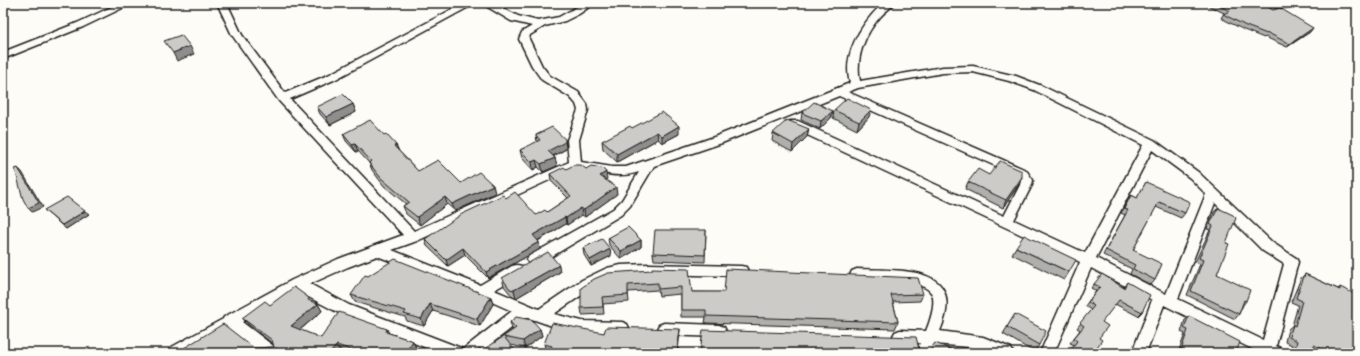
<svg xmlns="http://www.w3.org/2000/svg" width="1360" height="356" font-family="'Playpen Sans',sans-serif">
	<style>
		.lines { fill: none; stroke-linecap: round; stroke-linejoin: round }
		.minor-casing { stroke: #1c1c1c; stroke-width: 3 }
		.minor { fill: #fdfcf7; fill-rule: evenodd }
		.wall { fill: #afafac; stroke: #1c1c1c }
		.shaded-wall { fill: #8f8e8c; stroke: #1c1c1c }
		.building { fill: #cccbc8; stroke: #1c1c1c }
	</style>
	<rect width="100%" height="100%" fill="#fdfcf7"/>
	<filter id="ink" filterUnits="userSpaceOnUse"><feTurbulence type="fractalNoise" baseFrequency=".025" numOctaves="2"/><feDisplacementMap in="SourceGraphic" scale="8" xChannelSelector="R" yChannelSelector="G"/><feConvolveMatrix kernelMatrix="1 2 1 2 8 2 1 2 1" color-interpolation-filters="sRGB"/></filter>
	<g filter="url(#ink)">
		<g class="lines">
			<defs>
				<path id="minor" d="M120 3H133L83 27 3 59V52L77 23Z
					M217 3H227L242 35 285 93 328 75 464 3H476L336 79 290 99 414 231 569 162 567 140 578 110 576 104 570 97 542 80 532 66 519 39 522 32 532 26 511 21 481 3H493L518 16 538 21 559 17 584 3H595L579 14 565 21 545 26 530 35 529 39 542 66 550 76 578 92 587 104 588 110 579 140 581 162 612 167H626L714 137 850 83C842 55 860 26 880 6L884 3H895C891 8 885 11 881 16 865 33 855 58 860 81L943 67 973 66 1016 76 1042 86 1154 140 1198 172 1273 243 1296 258 1298 262 1276 346 1280 348 1282 353H1260L1164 305 1146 353H1132L1152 300 1091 268 1054 353H1040L1080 262 790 127 788 124 790 121H798L1004 216 1020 185 1021 180 1018 176 839 96 722 143 654 166 630 206 621 215 539 264 534 265 529 264 527 260 529 256 613 209 622 200 639 172C612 181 595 167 569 171L417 241 392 250 480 285 512 266 517 265 522 266 524 270 522 274 494 290 539 309 582 280 607 268 621 265 649 264 741 266 746 267 748 271 746 275 741 276 649 274 621 275 610 278 592 288 554 314 582 321 622 322 627 324 629 328 627 332 622 334 582 333 558 328 526 317 479 353H439L339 313 297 291 242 322 276 348 278 353H260L229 329 188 353H168L170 348 223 319 224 317 292 280 338 259 403 235 279 101 232 35ZM973 72 1009 81 1034 90 1143 145 1085 253 1014 220 1032 185 1033 180 1026 170 848 92 858 88 943 73ZM1152 150 1190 178 1206 194 1166 294 1096 258ZM1215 203 1263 251 1284 264 1263 340 1178 299ZM377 256 451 284 512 311 462 350 461 348 349 305 310 284 348 267Z
					M1265 3H1297C1290 9 1272 9 1265 3Z
					M857 269C901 271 968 264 940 331L983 337 1011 348 1013 353H992L969 347 934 344 929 353H915L920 343 900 342 895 340 893 336 895 332 900 330 926 331C930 321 936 304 932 294 924 278 873 281 857 281L852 279 850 275 852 271Z
					M664 323 719 325 724 327 726 331 724 335 719 337 664 335 659 333 657 329 659 325Z"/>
			</defs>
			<use href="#minor" class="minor-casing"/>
			<use href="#minor" class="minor"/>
		</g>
		<path class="wall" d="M1203 3H1261L1310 32 1287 47 1265 37 1264 38 1244 30 1221 18 1224 13Z
			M353 104 356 112 330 125 320 114 317 107Z
			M834 110 869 117 857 130 833 118Z
			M802 113 831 118 820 129 801 120Z
			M632 128 679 134 662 143 658 139 617 162 603 149 602 141Z
			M809 129 807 137 792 152 772 141 773 133Z
			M343 134 384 135 396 145 399 151 418 171 461 183 495 193 455 211 447 204 420 225 406 214 403 206 406 204 384 186 372 170 369 163 358 151 356 152 346 141Z
			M536 135 566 149 554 156 555 158 557 166 543 172 538 167 533 170 522 158 520 150 537 142Z
			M566 169H586L607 179 606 180 617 194 585 217 582 215 567 225 566 224 538 241 540 249 488 278 465 255 448 266 427 246 425 239 506 198 536 215 547 212 568 198 551 181 550 174Z
			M989 175 1019 184 1003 208 965 189 968 182Z
			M1146 182 1185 213 1181 218 1156 207 1133 250 1155 280 1151 285 1130 274 1132 269 1103 255 1125 215 1121 213 1128 200 1131 195 1137 198Z
			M1218 208 1226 243 1217 274 1246 301 1243 305 1239 314 1235 319 1187 295 1200 264 1195 262 1210 230 1207 229 1214 212Z
			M44 210 89 214 66 229Z
			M706 230 705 262 654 260 653 253Z
			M608 238 641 240V247L621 259 609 245Z
			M1016 247 1069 272 1064 280 1012 254Z
			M583 248 610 249 611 256 591 266 584 255Z
			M652 270 692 292 923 294 920 301 893 302 898 322 895 329 705 323 706 317H681V294L659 296 658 290 628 292 629 302 603 304 604 314 582 315 581 308Z
			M560 272 516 298 512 296 504 286 502 278Z
			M1305 274 1338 289 1340 287 1353 332 1355 347 1352 350 1351 353H1317L1312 351V353H1290L1292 345 1285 342 1288 329 1292 326 1298 305 1291 302 1301 278Z
			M368 276 491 297 493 304 480 326 433 311 424 326 407 321 405 317 355 302 351 295Z
			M1127 282 1142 312 1138 316 1115 304 1074 345 1070 343 1080 330 1077 328 1091 310 1085 306 1096 291 1091 288 1094 284 1124 287Z
			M311 302 318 304 322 311 300 330 321 338 387 329 389 333 413 341 416 348 413 353H346L341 351 340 353H176L254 348 274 347 273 344 248 324 242 318 270 305Z
			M1015 314 1039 345 1034 352 1003 334Z
			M1189 316 1236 353H1178L1185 334 1181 332 1185 320Z
			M510 322 540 329 542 336 525 348 511 345 482 351 513 330 512 329Z
			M604 333 680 337 550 353 546 352 544 344Z"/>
		<path class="shaded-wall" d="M1313 28 1310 32 1287 47 1290 44Z
			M190 46 194 54 177 61 173 53Z
			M353 104 356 112 330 125 326 117Z
			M871 110 869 117 857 130 859 122Z
			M833 111 831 118 820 129 821 121Z
			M679 126V134L662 143V136Z
			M809 129 807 137 792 152 793 144Z
			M657 132 658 139 617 162V154Z
			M565 139 566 149 549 158 548 151Z
			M355 144 358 151 356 152 352 145Z
			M396 145 399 152 394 146Z
			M555 158 557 166 543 172 541 164Z
			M536 160 538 167 533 170 532 162Z
			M18 168 22 172 43 207 32 212 28 208Z
			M606 172 607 179 601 183 600 176Z
			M1022 177 1019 184 1003 208 1006 200Z
			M493 185 495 193 455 211 452 204Z
			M616 187 617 194 585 217 584 210Z
			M445 197 447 204 420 225 417 217Z
			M581 208 582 215 567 225 566 218Z
			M85 211 89 214 66 229 62 225Z
			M565 217 566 224 535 242 533 235Z
			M641 240V247L621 259V251Z
			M539 242 540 249 488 278 486 272Z
			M463 248 465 255 448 266 446 260Z
			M610 249 611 256 591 266 590 260Z
			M559 265 560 272 516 298 514 290Z
			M491 297 493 304 480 326 477 319Z
			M318 304 322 311 296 333 291 326Z
			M430 304 433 311 424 326 421 319Z
			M540 329 542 336 525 348 523 341Z
			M680 329 678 353H677Z
			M413 341 416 348 413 353H405Z
			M337 345 341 351 340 353H330Z
			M275 348 278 353H270Z"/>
		<path class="building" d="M1214 3H1261L1273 10 1280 8 1313 28 1290 44 1268 33 1267 34 1246 26 1223 14 1230 11Z
			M181 35 190 46 173 53 164 41Z
			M343 94 353 104 326 117 317 107Z
			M847 98 871 110 859 122 834 110Z
			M814 102 833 111 821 121 802 113Z
			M662 112 679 126 662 136 657 132 617 154 602 141 630 126 632 128Z
			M370 120 384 135 386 134 396 145 394 146 418 171 438 160 461 183 479 172 493 185 452 204 445 197 417 217 403 206 409 202 381 178 369 163 371 161 355 144 352 145 343 134Z
			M787 120 809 129 793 144 773 133Z
			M552 127 565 139V142L548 151 555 158 541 164 536 160 532 162 520 150 540 140 536 135Z
			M1000 161 1022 171V177L1006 200 968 182 978 169 989 175Z
			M574 165H581L586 169 591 166 602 168 606 172 600 176 616 187 584 210 581 208 566 218 565 217 533 235 539 242 486 272 463 248 446 260 425 239 462 214 503 195 506 198 515 192 536 215 545 210 547 212 571 196 550 174 564 167 566 169Z
			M18 168 39 203 28 208 23 199 15 169Z
			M1146 182 1190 202 1185 213 1159 202 1133 250 1162 264 1155 280 1133 269 1135 265 1106 250 1128 210 1124 209 1131 195 1137 198Z
			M67 197 85 211 62 225 44 210Z
			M1218 208 1233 215 1236 218 1226 243 1229 244 1217 274 1250 290 1246 301 1244 300 1239 314 1191 291 1203 260 1199 258 1213 226 1210 224Z
			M628 227 641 240 621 251 608 238Z
			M655 230H706L705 255 653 253Z
			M1024 235 1076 260 1069 272 1016 247Z
			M602 239 610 249 590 260 583 248Z
			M548 252 559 265 514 290 510 289 502 278Z
			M395 259 491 297 477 319 430 304 421 319 404 314 406 311 351 295 365 275 368 276Z
			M652 268 689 269 692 292H724L726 269 918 278 923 294 891 295 898 322 706 316V310H681V287L658 289V283L628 285V295L602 297 603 307 581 308V288L594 279 608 273 652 270Z
			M1102 274 1124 288 1127 282 1150 295 1142 312 1119 300 1102 322 1108 326 1099 338 1102 340 1093 353H1068L1077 341 1074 338 1084 326 1080 323 1094 306 1088 302 1100 287 1094 284Z
			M1305 274 1340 290V287L1357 295V315L1353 332 1357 334V338L1355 347 1353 346 1351 353H1331L1314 345 1312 353H1294L1297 341 1289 337 1293 325 1295 326 1302 301 1296 298Z
			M294 287 309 298 308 300 318 304 291 326 321 338 339 312 387 329 386 332 413 341 405 353H360L337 345 330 353H287L275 348 270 353H176L223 324 254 348 274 347 272 340 242 318 265 301 270 305Z
			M1015 314 1046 331 1039 345 1007 327Z
			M1189 316 1240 342 1236 353H1180L1188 330 1184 328Z
			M516 317 532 320 540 329 523 341 504 337 517 353H472L480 348 482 351 516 328 510 322Z
			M552 323 604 333 606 327 680 329 677 353H550L552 346 544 344Z
			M703 330 916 337 920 353H700Z
			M935 343 961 353H931L932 347Z
			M979 351 982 353H977Z"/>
	</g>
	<rect width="1360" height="356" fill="none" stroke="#fdfcf7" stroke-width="16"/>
	<rect x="8" y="8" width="1344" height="340" fill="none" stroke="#1c1c1c" stroke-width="1.5" filter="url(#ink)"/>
</svg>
